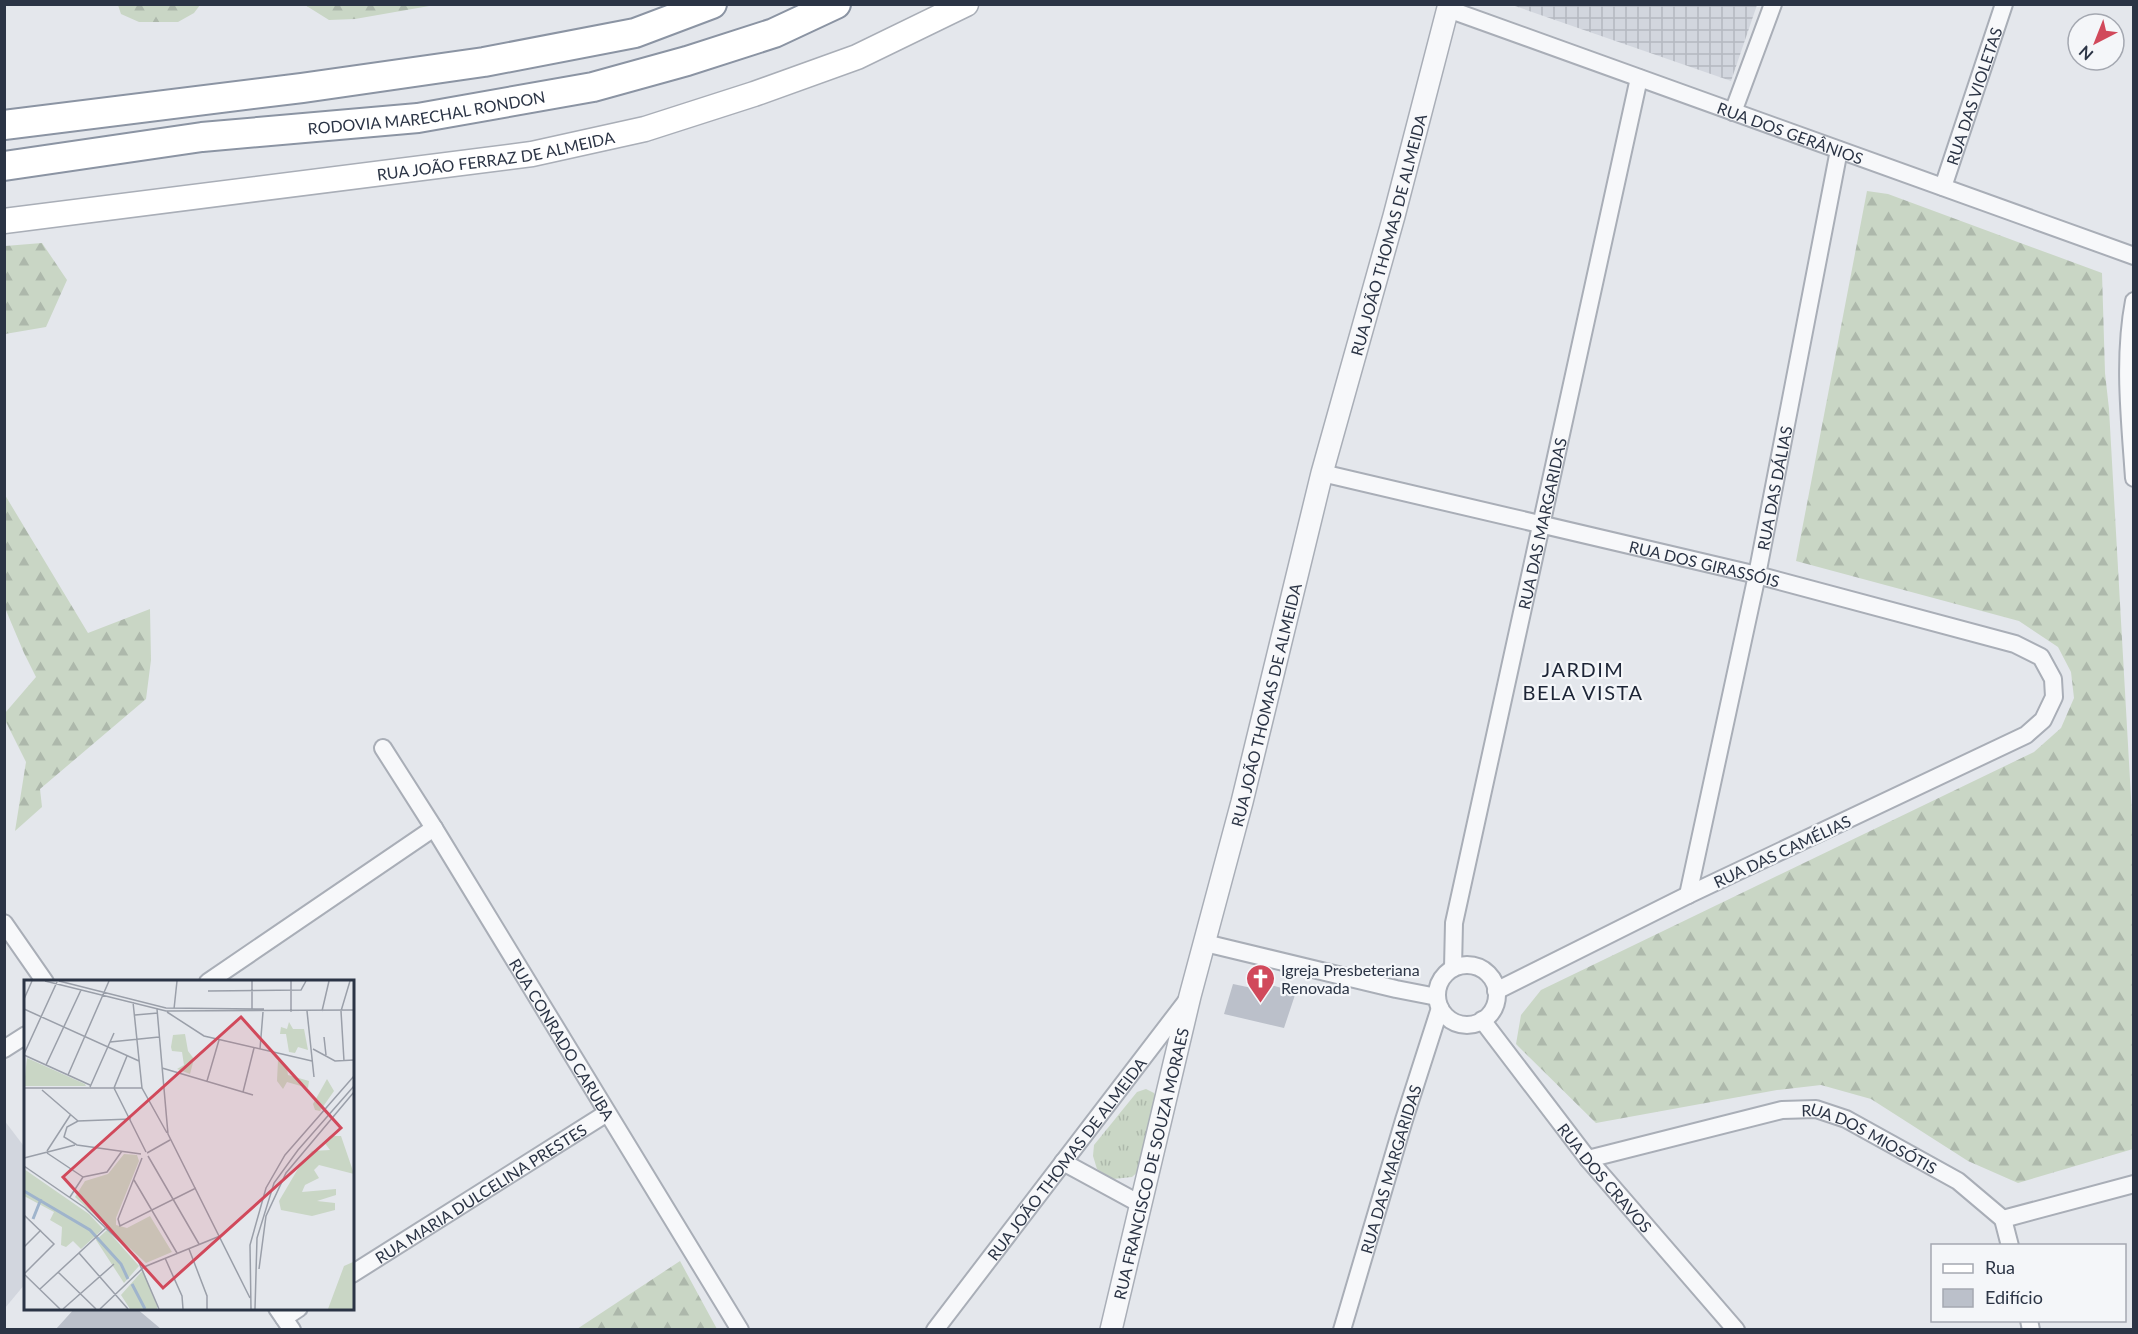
<svg xmlns="http://www.w3.org/2000/svg" width="2138" height="1334" font-family="Lato,sans-serif">
	<style>
		.built { fill: #d2d6de }
		.industrial { fill: url(#industrial-grid) }
		.forest { fill: url(#forest-firs) }
		.park { fill: url(#park-tufts) }
		.building { fill: #bbc0ca }
		.lines { fill: none; stroke-linecap: round; stroke-linejoin: round }
		.minor-casing { stroke: #a9aeb7; stroke-width: 20 }
		.tertiary-casing { stroke: #a9aeb7; stroke-width: 24 }
		.secondary-casing { stroke: #a9aeb7; stroke-width: 27 }
		.trunk-casing { stroke: #8b94a3; stroke-width: 32 }
		.minor { stroke: #f7f8fa; stroke-width: 16 }
		.tertiary { stroke: #f7f8fa; stroke-width: 21 }
		.secondary { stroke: #fff; stroke-width: 24 }
		.trunk { stroke: #fff; stroke-width: 28 }
		.labels { text-anchor: middle; dominant-baseline: central; stroke-width: 4.5; stroke-linejoin: round; paint-order: stroke }
		.street-label { font-size: 16px; fill: #2b3445; stroke: #f4f6f9 }
		.poi-label { font-size: 16px; fill: #2b3445; stroke: #f4f6f9; text-anchor: start }
		.quarter-label { font-size: 20px; letter-spacing: 1.5px; fill: #1d2536; stroke: #f4f6f9 }
		.inset-river { fill: none; stroke: #9fb4cc; stroke-width: 3 }
		.inset-road { fill: none; stroke: #9a9fa9; stroke-width: 1.5 }
		.view { fill: #d1495b; fill-opacity: 0.15; stroke: #d1495b; stroke-width: 3 }
		.inset-edge { fill: none; stroke: #2b3445; stroke-width: 3 }
	</style>
	<defs>
		<pattern id="industrial-grid" width="8" height="8" patternUnits="userSpaceOnUse" patternTransform="scale(1.5)"><rect width="8" height="8" fill="#d2d6de"/><path d="M0 4h8M4 0v8" fill="none" stroke="#b4b8c0"/></pattern>
		<pattern id="forest-firs" width="22" height="20" patternUnits="userSpaceOnUse" patternTransform="scale(1.5)"><rect width="22" height="20" fill="#c9d6c5"/><path d="M5 1l3.5 6h-7zM16 11l3.5 6h-7z" fill="#adb8ab"/></pattern>
		<pattern id="park-tufts" width="24" height="20" patternUnits="userSpaceOnUse" patternTransform="scale(1.5)"><rect width="24" height="20" fill="#c9d6c5"/><path d="M3 7l-1-3M5 7V3M7 7l1-3M15 17l-1-3M17 17v-4M19 17l1-3" fill="none" stroke="#adb8ab"/></pattern>
	</defs>
	<rect width="100%" height="100%" fill="#e4e7ec"/>
	<path class="built" d="M4 1120 26 1149 25 1284 5 1308Z"/>
	<path class="industrial" d="M1512 5 1757 4V5L1731 81Z"/>
	<path class="forest" d="M118 5V4L200 5 194 13 178 22H139L121 14Z
		M305 5H435L355 19 329 20Z
		M1867 191 1888 194 2102 273 2105 373 2109 409 2133 833V1149L2018 1183 1968 1161 1871 1099 1821 1085 1777 1090 1596 1123 1516 1044 1521 1015 1541 990 2034 752 2061 728 2074 698 2071 672 2058 647 2019 621 1796 561Z
		M42 243 67 280 46 327 5 334V246Z
		M5 495 88 633 150 609 151 660 146 699 40 789 42 807 15 831 26 762 5 720V713L36 677 24 653 5 608Z
		M680 1261 717 1329H577Z"/>
	<path class="park" d="M1146 1089 1154 1093 1157 1102 1142 1168 1132 1177 1113 1179 1097 1169 1093 1156 1094 1145 1137 1092Z"/>
	<path class="building" d="M1260 982 1296 992 1284 1028 1224 1014 1233 984 1257 989Z
		M75 1308H136L161 1329H56Z"/>
	<g class="lines">
		<defs>
			<g id="minor">
				<path id="s1" d="M1448 9 2134 256"/>
				<path d="M1733 112 1773 4"/>
				<path id="s2" d="M1943 187 2004 4"/>
				<path d="M2134 301C2123 359 2130 419 2134 478"/>
				<path id="s3" d="M1322 473 1757 575 2015 644 2041 657 2053 679 2054 697 2043 720 2026 735 1688 895 1496 991"/>
				<path id="s4" d="M383 748 434 828 740 1330"/>
				<path id="s5" d="M1688 895 1757 575 1839 150"/>
				<path d="M4 923 45 982"/>
				<path d="M1205 943 1396 989 1437 997"/>
				<circle cx="1467" cy="995" r="30"/>
				<path id="s6" d="M1453 968 1454 923 1639 78"/>
				<path d="M208 982 434 828"/>
				<path id="s7" d="M1482 1020 1588 1159 1736 1330"/>
				<path d="M4 1049 26 1035"/>
				<path id="s8" d="M1588 1159 1782 1110 1816 1109 1846 1119 1958 1181 2003 1219"/>
				<path d="M1063 1162 1142 1205"/>
				<path d="M2003 1219 2134 1184"/>
				<path d="M2003 1219 2010 1246"/>
				<path id="s9" d="M352 1274 607 1113"/>
				<path d="M277 1308 292 1330"/>
				<path d="M284 1318 299 1308"/>
				<path d="M2029 1320 2031 1330"/>
				<path id="s10" d="M935 1330 1188 999"/>
				<path id="s11" d="M1342 1330 1404 1120 1440 1008"/>
			</g>
			<g id="tertiary">
				<path id="s12" d="M1111 1330 1190 996 1242 802 1322 473 1394 216 1449 4"/>
			</g>
			<g id="secondary">
				<path id="s13" d="M4 221 532 154 645 129 754 94 857 57 966 4"/>
			</g>
			<g id="trunk">
				<path d="M4 125 302 88 484 62 635 33 712 4"/>
				<path id="s14" d="M4 166 202 137 418 118 593 87 687 61 774 33 836 4"/>
			</g>
		</defs>
		<use href="#minor" class="minor-casing"/>
		<use href="#tertiary" class="tertiary-casing"/>
		<use href="#secondary" class="secondary-casing"/>
		<use href="#trunk" class="trunk-casing"/>
		<use href="#minor" class="minor"/>
		<use href="#tertiary" class="tertiary"/>
		<use href="#secondary" class="secondary"/>
		<use href="#trunk" class="trunk"/>
	</g>
	<defs>
		<symbol id="church-pin" viewBox="-11 -11 22 30"><path d="M0 17L-7.5 6A9.5 9.5 0 1 1 7.5 6Z" fill="#d1495b" stroke="#f4f6f9"/><path d="M-1.2-6h2.4v3.5h3.3v2.4h-3.3V6h-2.4V-.1h-3.3v-2.4h3.3Z" fill="#fff"/></symbol>
	</defs>
	<g fill-rule="evenodd">
		<use href="#church-pin" x="1244" y="962" width="33" height="45"/>
	</g>
	<g class="labels">
		<g class="street-label">
			<text stroke="none"><textPath href="#s2" startOffset="96">RUA DAS VIOLETAS</textPath></text>
			<text stroke="none"><textPath href="#s14" startOffset="426">RODOVIA MARECHAL RONDON</textPath></text>
			<text stroke="none"><textPath href="#s1" startOffset="364">RUA DOS GERÂNIOS</textPath></text>
			<text stroke="none"><textPath href="#s13" startOffset="496">RUA JOÃO FERRAZ DE ALMEIDA</textPath></text>
			<text stroke="none"><textPath href="#s12" startOffset="1130">RUA JOÃO THOMAS DE ALMEIDA</textPath></text>
			<text stroke="none"><textPath href="#s5" startOffset="416">RUA DAS DÁLIAS</textPath></text>
			<text stroke="none"><textPath href="#s6" startOffset="454">RUA DAS MARGARIDAS</textPath></text>
			<text stroke="none"><textPath href="#s3" startOffset="393">RUA DOS GIRASSÓIS</textPath></text>
			<text stroke="none"><textPath href="#s12" startOffset="644">RUA JOÃO THOMAS DE ALMEIDA</textPath></text>
			<text transform="translate(1782 851) rotate(-25)">RUA DAS CAMÉLIAS</text>
			<text stroke="none"><textPath href="#s4" startOffset="342">RUA CONRADO CARUBA</textPath></text>
			<text stroke="none"><textPath href="#s8" startOffset="294">RUA DOS MIOSÓTIS</textPath></text>
			<text stroke="none"><textPath href="#s10" startOffset="216">RUA JOÃO THOMAS DE ALMEIDA</textPath></text>
			<text stroke="none"><textPath href="#s12" startOffset="171">RUA FRANCISCO DE SOUZA MORAES</textPath></text>
			<text stroke="none"><textPath href="#s11" startOffset="168">RUA DAS MARGARIDAS</textPath></text>
			<text stroke="none"><textPath href="#s7" startOffset="200">RUA DOS CRAVOS</textPath></text>
			<text stroke="none"><textPath href="#s9" startOffset="152">RUA MARIA DULCELINA PRESTES</textPath></text>
		</g>
		<g class="poi-label">
			<text x="1281" y="969">Igreja Presbeteriana<tspan x="1281" dy="18">Renovada</tspan></text>
		</g>
		<g class="quarter-label">
			<text x="1583" y="669">JARDIM<tspan x="1583" dy="23">BELA VISTA</tspan></text>
		</g>
	</g>
	<g transform="translate(24 980)">
		<rect width="330" height="330" fill="#e4e7ec"/>
		<path d="M265 42 269 49H280L284 70 274 67 271 73 265 72 262 54H256L257 47 263 49ZM161 54 164 71 170 79 166 94 153 89 160 85 158 72 148 71 147 67 149 55ZM254 80 263 89 264 95 285 101 284 108 263 102 259 109 253 101ZM303 99 310 111 296 131 291 130 289 124ZM306 156H317L330 194 295 185 290 190 295 198 281 205 278 212 312 209V215L293 221 311 223V230L288 236 257 230 255 221 275 187 288 171 306 170 300 162ZM100 174 113 175 115 181 92 238V245L103 248 126 236 148 272 122 283 51 217 61 201 84 194ZM0 189 65 234 79 249 57 269 49 261 42 267 37 265 38 247 26 240 30 232 0 216ZM83 250 115 286 100 303 72 260ZM329 282 330 329H304L320 286ZM119 290 133 326V329H106L97 315Z" fill="#c9d6c5"/>
		<path d="M3 78 61 104 62 106H0Z" fill="#c9d6c5"/>
		<path class="inset-river" d="M0 211 66 250 97 284 104 299M9 239 17 219M108 304 121 329"/>
		<path class="inset-road" d="M21 1 142 31 330 30M35 1 142 28 240 29M267 1V32M184 11 277 10 282 1M0 19 8 1M109 22 118 108 143 153M0 29 115 81M133 29 144 154 226 318M150 29 153 1M228 29V1M283 31 290 97M298 31 305 1M143 32 180 56 288 81M111 35 134 33M300 57 302 75M86 62 135 57M236 69 239 32M289 69 311 81 330 80M0 74 33 2M0 75 66 105M103 76 90 108 122 172M320 81 317 31 326 1M22 85 57 10M138 88 229 115M44 95 85 1M183 101 195 60M66 107 90 53M0 108H118M18 110 54 141M219 112 230 68M107 139 54 141 43 147 40 157 53 165 117 174M23 171 47 134M23 173 59 197M123 173 146 160M124 176 175 264M0 178 51 165M118 178 94 239 96 246 172 208M0 186 61 228 113 278 135 329M59 197 83 192 98 171M110 200 153 273M46 217 59 197M0 235 30 264 0 294M0 267 17 250M165 269 183 316V329M55 273 104 329M141 278 158 316 159 329M235 289 242 236 262 193 330 112M34 292 72 329M0 294 36 329M16 309 83 247M39 329 90 284M76 329 120 287 196 256M227 329 226 265 242 208 261 175 330 96M231 329 233 258 250 203 274 170 330 106"/>
		<path class="view" d="M217 37 317 148 139 308 39 197Z"/>
		<rect width="330" height="330" class="inset-edge"/>
	</g>
	<rect width="2138" height="1334" fill="none" stroke="#2b3445" stroke-width="12"/>
	<rect x="1931" y="1244" width="195" height="78" fill="#f4f6f9" stroke="#a4a8b1" stroke-width="1.5"/>
	<rect x="1943" y="1264" width="30" height="9" fill="#ffffff" stroke="#a4a8b1" stroke-width="1.5"/>
	<text x="1985" y="1274" font-size="18" fill="#2b3445">Rua</text>
	<rect x="1943" y="1289" width="30" height="18" fill="#bbc0ca" stroke="#a4a8b1" stroke-width="1.5"/>
	<text x="1985" y="1304" font-size="18" fill="#2b3445">Edifício</text>
	<g transform="translate(2096 42) rotate(222)"><circle r="28" fill="#f4f6f9" stroke="#a4a8b1" stroke-width="1.5"/>
	<path d="M0-4.5L10 22L0 15L-10 22Z" fill="#d1495b"/>
	<text y="-9" font-size="16" font-weight="bold" text-anchor="middle" fill="#2b3445">N</text>
	</g>
</svg>
